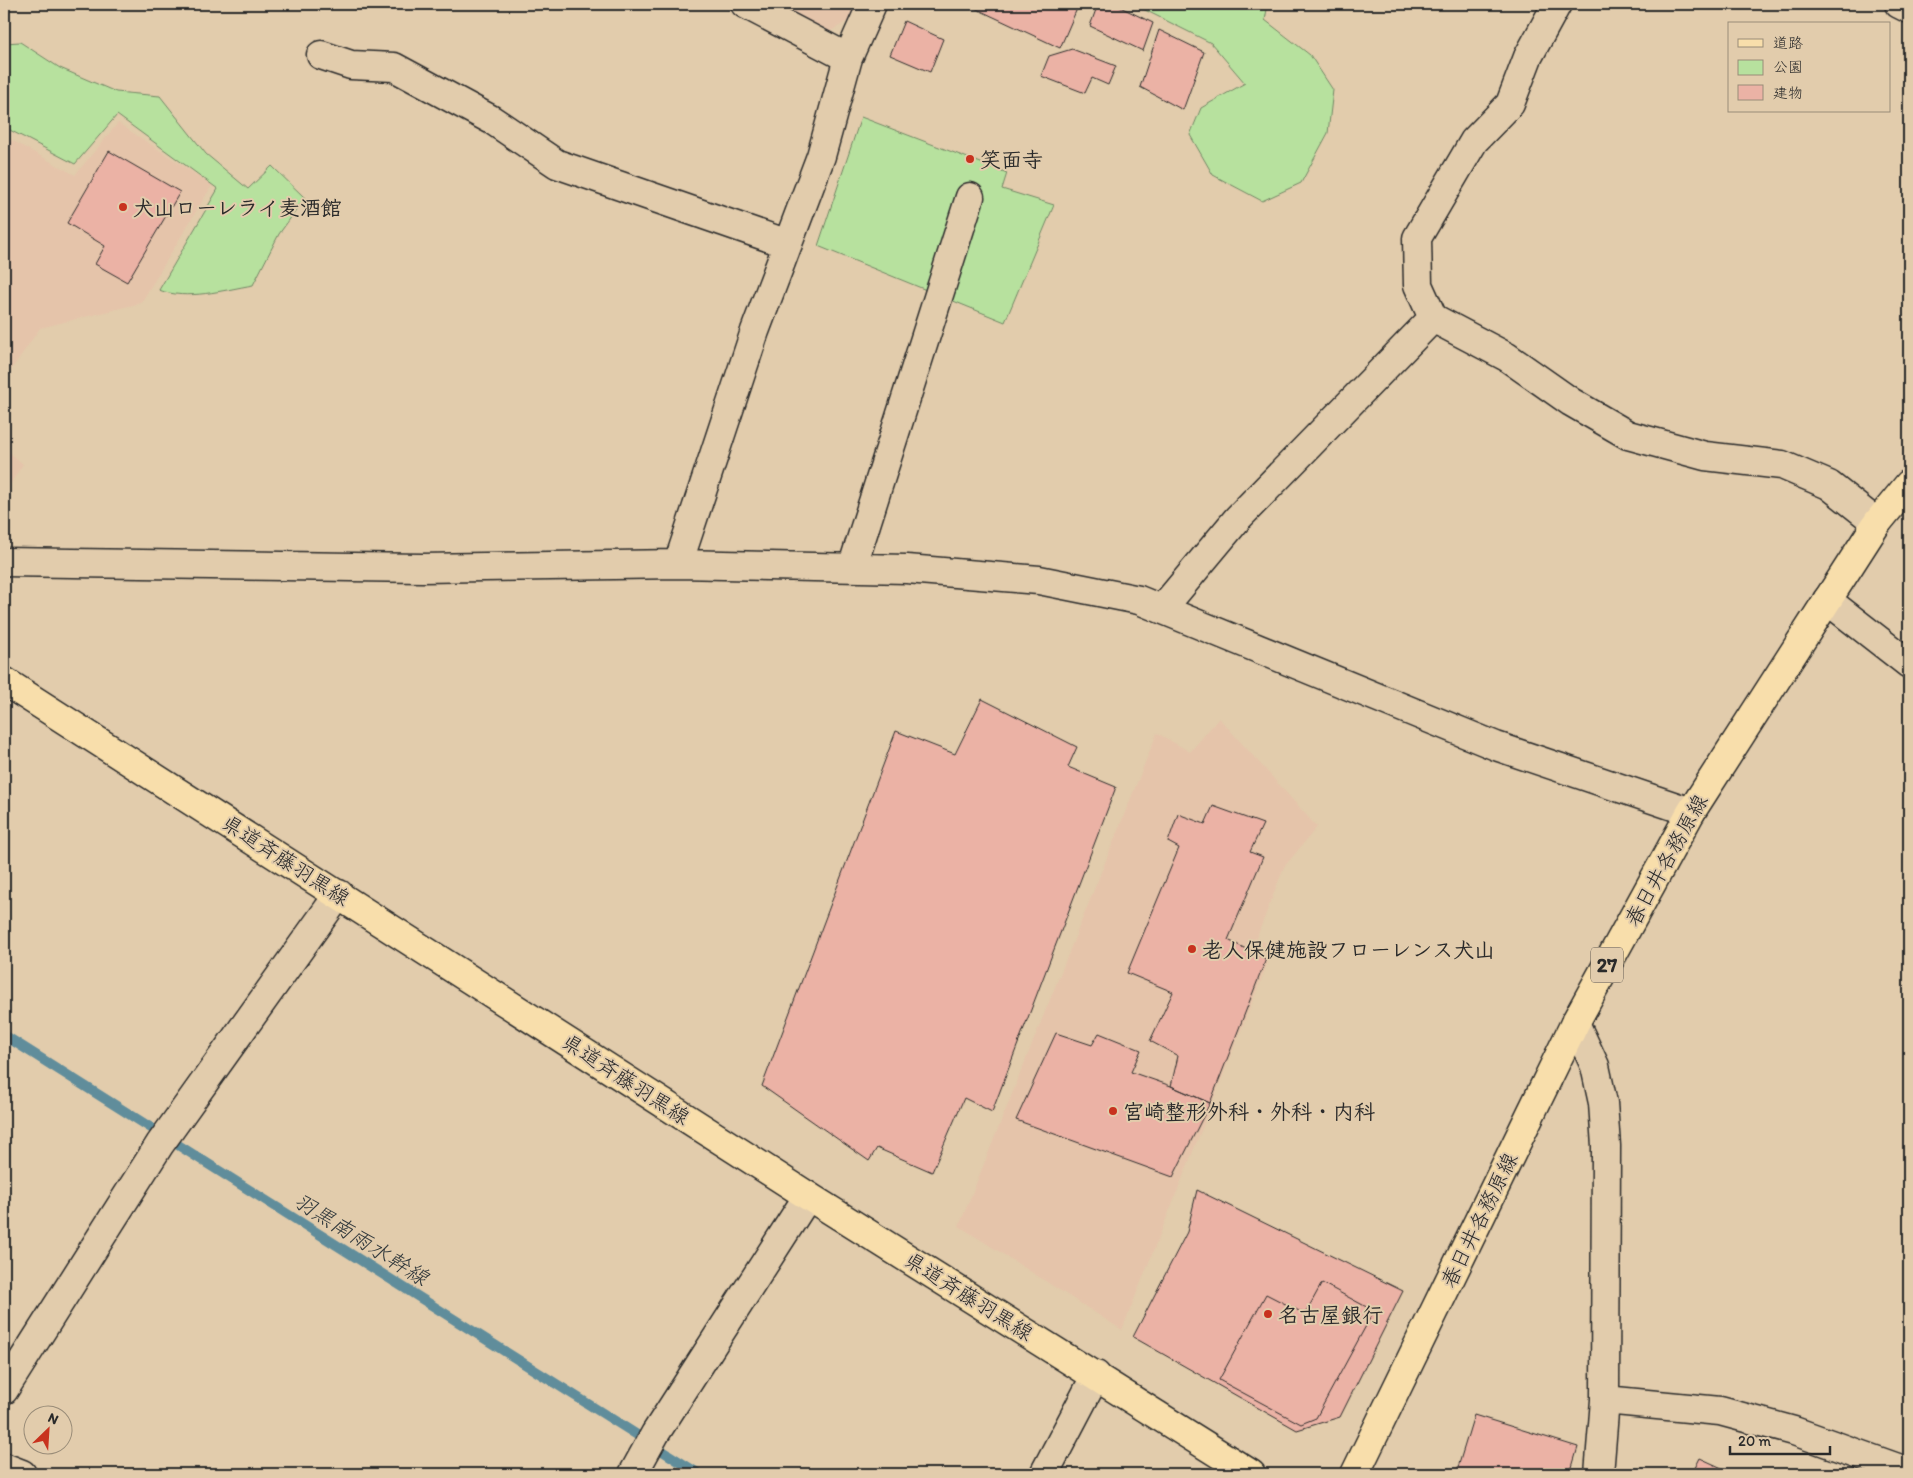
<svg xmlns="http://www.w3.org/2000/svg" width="1913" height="1478" font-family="Itim,'Klee One',sans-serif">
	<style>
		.built { fill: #e5c4aa }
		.green { fill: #b7e19e; stroke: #718664 }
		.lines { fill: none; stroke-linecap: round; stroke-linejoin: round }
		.stream { stroke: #618d9b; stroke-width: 10 }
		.building { fill: #ebb2a5; stroke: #2b2b2b }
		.minor-casing { stroke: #2b2b2b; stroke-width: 31 }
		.major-casing { stroke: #2b2b2b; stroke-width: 31 }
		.minor { stroke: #e2ccac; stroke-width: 28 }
		.major { stroke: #f8deab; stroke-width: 28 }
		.poi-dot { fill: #c8321e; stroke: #e2ccac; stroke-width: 2 }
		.labels { text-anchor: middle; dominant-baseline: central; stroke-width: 4; stroke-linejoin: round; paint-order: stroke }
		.shield { fill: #e2ccac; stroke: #625b52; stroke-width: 1 }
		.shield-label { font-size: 20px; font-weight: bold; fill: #2b2b2b }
		.poi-label { font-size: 21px; font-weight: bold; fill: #2b2b2b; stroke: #e2ccac; text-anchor: start }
		.street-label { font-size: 21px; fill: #2b2b2b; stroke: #e2ccac }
		.water-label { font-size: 22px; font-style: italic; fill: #343b3e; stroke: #e2ccac }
	</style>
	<rect width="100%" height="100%" fill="#e2ccac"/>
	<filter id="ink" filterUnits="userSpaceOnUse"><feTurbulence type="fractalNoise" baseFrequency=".02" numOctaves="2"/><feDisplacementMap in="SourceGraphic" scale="10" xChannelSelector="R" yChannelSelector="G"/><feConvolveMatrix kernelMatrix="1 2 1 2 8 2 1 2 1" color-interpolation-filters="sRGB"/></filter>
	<g filter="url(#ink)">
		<path class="built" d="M776 4H859L853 18 829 32Z
			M118 123 212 185 141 303 40 328 4 380V136L75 175Z
			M4 448 23 464 4 494Z
			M1219 718 1317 827 1284 867 1256 939 1275 945 1122 1330 959 1226 1157 733 1190 752Z"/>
		<path class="green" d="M1133 4H1268L1265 20 1310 55 1333 90 1328 133 1301 183 1262 201 1213 175 1190 135 1201 108 1245 83 1211 43Z
			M20 42 60 68 116 92 160 96 206 154 248 189 272 166 305 198 279 234 253 285C224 290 187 301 159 290L218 189 117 115 75 164 4 127V43Z
			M861 117 1007 173 1002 189 1054 205 1005 322 818 246Z"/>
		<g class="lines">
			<path class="stream" d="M4 1035 699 1474"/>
		</g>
		<path class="building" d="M966 4H1079L1060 48Z
			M1098 4H1114L1153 23 1143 51 1090 26Z
			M904 21 943 39 930 72 890 55Z
			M1159 30 1204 52 1183 110 1140 87Z
			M1072 49 1116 66 1108 85 1092 78 1085 93 1041 76 1049 56Z
			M109 151 180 192 127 282 95 264 105 246 67 223Z
			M982 699 1077 747 1068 767 1116 787 992 1112 964 1098 932 1172 877 1148 869 1161 762 1086 896 731 955 754Z
			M1213 806 1263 824 1250 852 1263 857 1228 940 1266 959 1210 1103 1171 1086 1178 1056 1150 1041 1173 992 1127 973 1179 848 1168 842 1178 814 1205 824Z
			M1056 1033 1092 1045 1099 1033 1141 1050 1131 1072 1171 1086 1210 1103 1173 1177 1016 1120Z
			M1197 1190 1403 1291 1340 1417 1297 1430 1133 1337 1187 1232Z
			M1322 1283 1374 1311 1316 1418 1301 1424 1219 1380 1266 1294 1305 1314Z
			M1474 1415 1578 1447 1570 1474H1456Z
			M1700 1458 1735 1474H1692Z"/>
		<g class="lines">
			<defs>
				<path id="minor" d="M745 4 848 58
					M1899 4 1909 9
					M321 55 351 65 394 67 492 120 557 164 788 244
					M1433 318 1507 357 1571 402 1628 435 1705 456 1782 465 1829 485 1877 523
					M4 562 422 568 678 564 907 569 1039 580 1139 600 1496 746 1691 812
					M678 564 755 331 821 156 848 58 872 4
					M852 568 970 197
					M1827 600 1909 664
					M1162 609 1238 518 1433 318 1418 285 1417 238 1474 141 1510 104 1528 57 1557 4
					M1575 1023 1595 1066 1603 1103 1606 1146 1605 1400 1599 1474
					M4 1390 160 1144 339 894
					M1605 1400 1720 1411 1794 1431 1909 1472
					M4 1467 22 1474
					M633 1474 655 1434 808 1196
					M1044 1474 1096 1375"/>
				<path id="major" d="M4 681 808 1196 1251 1474
					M1355 1474 1575 1023 1691 812 1877 523 1909 484"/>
			</defs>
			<use href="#minor" class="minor-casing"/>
			<use href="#major" class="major-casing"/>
			<use href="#minor" class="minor"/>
			<use href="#major" class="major"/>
		</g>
	</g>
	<g class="poi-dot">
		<circle cx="970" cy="159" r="5"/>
		<circle cx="123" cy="207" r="5"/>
		<circle cx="1192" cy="949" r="5"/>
		<circle cx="1113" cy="1111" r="5"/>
		<circle cx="1268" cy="1314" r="5"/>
	</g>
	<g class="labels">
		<rect class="shield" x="1591" y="947.5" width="32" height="35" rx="4"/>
		<g class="shield-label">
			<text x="1607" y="965">27</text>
		</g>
		<g class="poi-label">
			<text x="980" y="159">笑面寺</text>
			<text x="133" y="207">犬山ローレライ麦酒館</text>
			<text x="1202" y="949">老人保健施設フローレンス犬山</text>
			<text x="1123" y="1111">宮崎整形外科・外科・内科</text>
			<text x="1278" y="1314">名古屋銀行</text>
		</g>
		<g class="street-label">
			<text transform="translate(286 860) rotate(33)">県道斉藤羽黒線</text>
			<text transform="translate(1666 860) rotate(-61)">春日井各務原線</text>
			<text transform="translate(626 1079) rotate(33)">県道斉藤羽黒線</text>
			<text transform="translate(1479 1220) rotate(-64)">春日井各務原線</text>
			<text transform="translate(969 1296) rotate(32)">県道斉藤羽黒線</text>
		</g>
		<g class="water-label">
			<text transform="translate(361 1239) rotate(32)">羽黒南雨水幹線</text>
		</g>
	</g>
	<rect width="1913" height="1478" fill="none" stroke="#e2ccac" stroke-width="20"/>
	<rect x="10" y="10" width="1893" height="1458" fill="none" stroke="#2b2b2b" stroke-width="2" filter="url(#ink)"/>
	<rect x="1728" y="22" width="162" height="90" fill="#e2ccac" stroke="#998c78"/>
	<rect x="1738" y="39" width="25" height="8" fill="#f8deab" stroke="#998c78"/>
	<text x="1773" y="48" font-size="15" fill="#2b2b2b">道路</text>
	<rect x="1738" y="60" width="25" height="15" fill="#b7e19e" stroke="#998c78"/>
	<text x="1773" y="72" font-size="15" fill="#2b2b2b">公園</text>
	<rect x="1738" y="85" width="25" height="15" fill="#ebb2a5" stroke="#998c78"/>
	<text x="1773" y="98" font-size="15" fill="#2b2b2b">建物</text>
	<g transform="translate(48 1430) rotate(25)"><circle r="24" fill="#e2ccac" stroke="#998c78"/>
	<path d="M0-4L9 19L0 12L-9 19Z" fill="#c8321e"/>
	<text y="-8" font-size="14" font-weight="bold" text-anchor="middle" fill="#2b2b2b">N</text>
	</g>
	<path d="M1730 1446v8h100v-8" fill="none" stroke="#2b2b2b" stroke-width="2.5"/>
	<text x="1738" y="1446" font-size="15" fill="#2b2b2b" stroke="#e2ccac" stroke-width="4" paint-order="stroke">20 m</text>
</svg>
